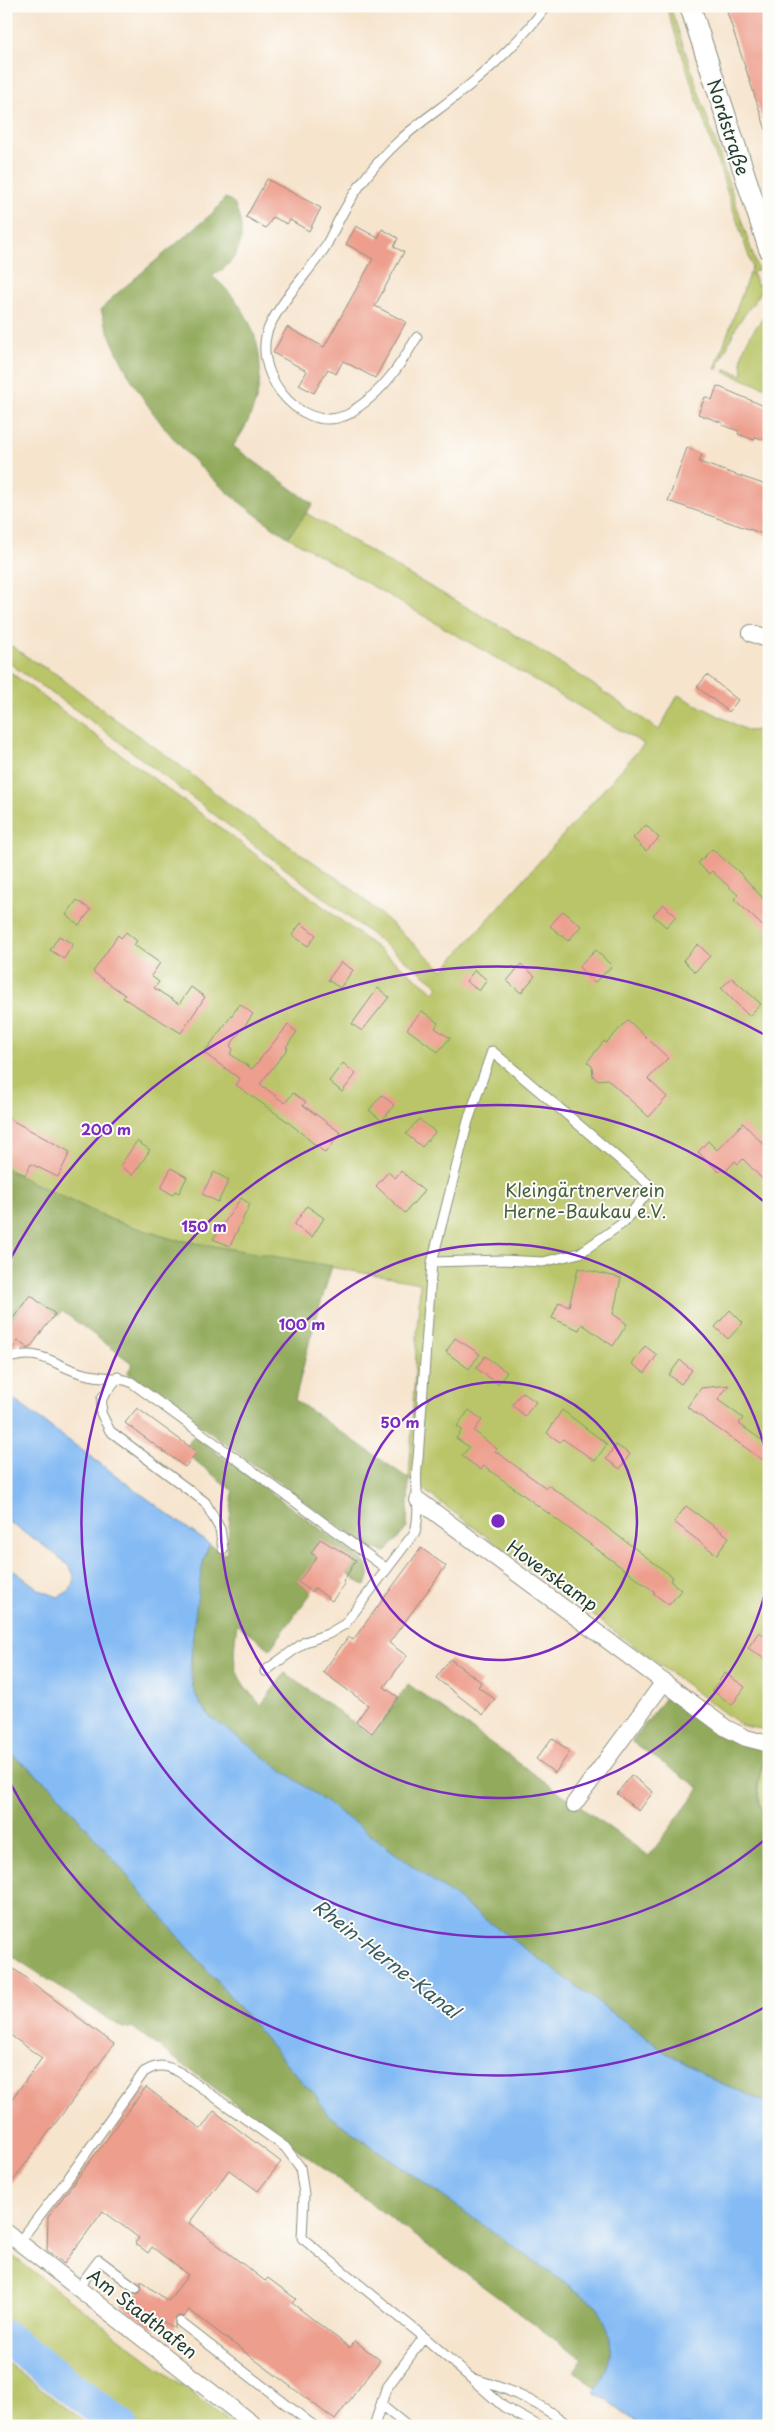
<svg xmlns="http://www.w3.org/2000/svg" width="775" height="2432" font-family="'Playpen Sans',sans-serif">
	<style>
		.green { fill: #b9c567; stroke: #6c814e }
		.forest { fill: #92aa5c; stroke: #587448 }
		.water { fill: #85bbf4; stroke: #527c94 }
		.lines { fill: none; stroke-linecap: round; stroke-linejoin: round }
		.river { stroke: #85bbf4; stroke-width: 34 }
		.building { fill: #ed9e8d }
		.service-casing { stroke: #8a9080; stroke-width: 11 }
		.minor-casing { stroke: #8a9080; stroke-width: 18 }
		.tertiary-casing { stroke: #8a9080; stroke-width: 22 }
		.service { stroke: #fff; stroke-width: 9 }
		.minor { stroke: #fff; stroke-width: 16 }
		.tertiary { stroke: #fff; stroke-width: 20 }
		.ring { fill: none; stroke: #7b2cbf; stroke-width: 2.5 }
		.labels { text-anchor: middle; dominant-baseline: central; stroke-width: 4; stroke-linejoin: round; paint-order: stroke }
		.street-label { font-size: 18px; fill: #1f3d34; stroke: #fdfcf7 }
		.park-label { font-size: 18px; fill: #465f41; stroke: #fdfcf7 }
		.water-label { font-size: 19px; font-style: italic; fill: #385c64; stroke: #fdfcf7 }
		.centre { fill: #7b2cbf; stroke: #fdfcf7; stroke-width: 2.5 }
		.ring-label { font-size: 15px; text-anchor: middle; font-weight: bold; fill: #7b2cbf; stroke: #fdfcf7; stroke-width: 4; stroke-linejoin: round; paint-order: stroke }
	</style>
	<rect width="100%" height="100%" fill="#fdfcf7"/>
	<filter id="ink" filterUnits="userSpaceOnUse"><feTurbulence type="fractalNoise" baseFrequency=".02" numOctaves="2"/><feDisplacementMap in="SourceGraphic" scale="10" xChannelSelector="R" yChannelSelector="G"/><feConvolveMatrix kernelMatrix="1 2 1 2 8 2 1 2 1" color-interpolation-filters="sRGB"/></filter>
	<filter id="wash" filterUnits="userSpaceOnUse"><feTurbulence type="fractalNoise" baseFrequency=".0096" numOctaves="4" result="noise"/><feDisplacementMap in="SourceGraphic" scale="20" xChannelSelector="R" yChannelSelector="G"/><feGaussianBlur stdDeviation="1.12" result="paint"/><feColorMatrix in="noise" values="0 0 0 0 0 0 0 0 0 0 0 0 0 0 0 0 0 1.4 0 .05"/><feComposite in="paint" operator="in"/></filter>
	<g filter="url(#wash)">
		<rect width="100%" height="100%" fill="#f6e4cd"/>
		<path class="green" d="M666 6H670L758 270 752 273 757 285 762 283 764 288 737 325 717 369H715L752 266Z
			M768 312 769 315V389L724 372 726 369 742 375C744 370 741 364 742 357 745 339 757 326 768 312Z
			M306 513 406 573 502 627 582 677 659 730 678 695 748 731 759 730 769 734V1730L742 1726 409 1479 420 1283 172 1239 112 1220 6 1170V669L242 844 434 992 439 986 97 725 6 661V642L33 661 56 674 115 719 178 764 234 808 350 887 443 970 644 744 288 537Z
			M769 1755V1827C757 1803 753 1778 769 1755Z
			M6 2251 235 2426H142L6 2323Z
			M6 2362 89 2426H6Z"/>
		<path class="forest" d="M225 198C235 201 235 206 238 214 247 241 237 263 212 276 268 322 275 389 233 446L313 504 288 537C206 484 130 406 101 310L114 296 215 211Z
			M6 1170 112 1220 172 1239 332 1266 310 1339 295 1400 409 1479 407 1528 386 1552 368 1547 127 1373 133 1364 62 1311 58 1316 30 1296 6 1328Z
			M194 1436 361 1559C370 1566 372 1576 365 1586L347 1574 356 1560 320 1539 311 1553 323 1560 316 1586 303 1576 298 1582 312 1592 270 1649 237 1624C232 1664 231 1674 261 1705L285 1673 372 1736 408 1684 649 1856 700 1788 632 1742 666 1696 665 1695 669 1694 769 1747C769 1756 764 1761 761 1769 754 1790 759 1809 769 1827V2104L712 2079 666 2052 240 1740C225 1728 207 1718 198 1700 183 1671 197 1580 207 1548L210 1545 226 1555 233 1491 192 1458 187 1445Z
			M6 1750 51 1786 303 2083 315 2094 328 2115 596 2305C615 2336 616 2356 597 2388L574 2371 583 2358 561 2344 132 2027 127 2029 121 2027 6 1952Z"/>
		<path class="water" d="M6 1394 210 1545C199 1556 192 1648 190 1668 191 1687 197 1703 210 1717L666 2052 712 2079 769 2104V2426H642L595 2392C614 2358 617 2339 596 2305L328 2115 315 2094 303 2083 51 1786 6 1750V1565L40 1590 58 1597 69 1591C73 1586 76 1579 73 1573 67 1558 21 1531 6 1520Z"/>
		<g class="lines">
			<path class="river" d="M6 2338 121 2426"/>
		</g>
		<g id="blocks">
			<path class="building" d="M746 6H763L769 25V130H766L727 12Z
				M267 179 321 208 309 231 290 220 287 224 273 217 266 228 246 217Z
				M356 226 378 238 382 229 398 238 394 247 404 252 375 306 406 322 375 378 343 361 336 374 328 369 314 393 299 385 307 371 273 353 287 327 324 347 373 259 346 244Z
				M717 386 769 408V441L756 437 754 440 738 434 739 431 722 425 723 423 698 414 705 397 712 400Z
				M687 448 702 454 699 462 769 486V536L668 501Z
				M707 675 738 700 729 712 697 687Z
				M646 825 659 838 646 851 633 838Z
				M712 849 739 872 769 905V932L734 899 738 895 712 871 709 874 698 863Z
				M77 900 91 910 79 925 66 915Z
				M663 904 676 916 666 927 653 915Z
				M563 911 581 926 568 941 550 926Z
				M301 923 316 935 308 946 292 935Z
				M126 932 137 941 134 945 160 963 151 976 159 982 154 988 179 1004 191 987 205 997 181 1033 123 998 125 995 93 972 118 935 121 938Z
				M59 936 73 944 64 959 50 950Z
				M698 944 710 956 695 972 683 960Z
				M596 950 612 966 594 983 579 967Z
				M341 962 353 970 340 988 328 980Z
				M521 964 535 976 521 993 507 981Z
				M475 970 487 980 479 991 466 981Z
				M732 978 761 1004 749 1016 721 988Z
				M378 988 389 997 362 1031 352 1024Z
				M240 1004 253 1014 230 1046 233 1049 230 1054 252 1069 288 1025 297 1032 286 1047 288 1048 260 1084 285 1103 293 1093 306 1102 303 1105 341 1133 325 1153 288 1122 236 1085 240 1079 204 1053Z
				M422 1011 438 1023 435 1028 450 1038 438 1052 407 1029Z
				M628 1020 668 1058 648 1079 667 1097 649 1117 607 1079 597 1080 593 1076 592 1066 587 1062 604 1041 606 1043Z
				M343 1063 356 1074 342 1092 329 1081Z
				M382 1095 394 1105 382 1121 369 1110Z
				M6 1117 70 1152 58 1177 31 1164 25 1175 6 1164Z
				M419 1119 435 1132 422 1147 406 1134Z
				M743 1123 769 1150V1186L743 1159 738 1164 735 1161 725 1172 722 1169 719 1172 698 1152 708 1141 717 1150Z
				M137 1141 150 1150 133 1175 120 1166Z
				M171 1168 187 1177 179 1193 175 1191 173 1195 161 1188Z
				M401 1171 424 1191 405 1213 376 1186 388 1172 395 1178Z
				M214 1172 229 1180 218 1202 202 1194Z
				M241 1198 250 1204 230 1246 213 1239Z
				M307 1206 324 1218 312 1237 294 1225Z
				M578 1268 621 1278 613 1314 627 1324 613 1346 582 1324 579 1330 552 1318 559 1302 569 1306Z
				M30 1295 55 1314 29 1349 18 1341 10 1352 6 1353V1328Z
				M730 1310 743 1323 728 1339 715 1327Z
				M455 1338 480 1354 469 1369 446 1352Z
				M645 1346 657 1355 645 1373 632 1364Z
				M485 1356 507 1372 498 1384 476 1368Z
				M680 1360 692 1370 681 1384 669 1375Z
				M729 1385 718 1400 743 1418 739 1424 769 1445V1464L687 1407 701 1388Z
				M522 1392 536 1402 525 1416 512 1405Z
				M137 1408 197 1452 185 1467 125 1423Z
				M469 1410 482 1420 474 1431 497 1449 495 1451 546 1488 548 1485 573 1502 673 1577 670 1581 681 1590 669 1605 653 1593 655 1592 484 1466 481 1470 462 1456 469 1447 456 1438 462 1430 457 1426Z
				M562 1410 607 1444 595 1461 563 1439 560 1442 547 1433Z
				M616 1445 630 1454 620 1469 606 1459Z
				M686 1506 729 1537 717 1555 674 1522Z
				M320 1539 356 1560 343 1582 345 1584 332 1601 315 1588 312 1592 298 1582 317 1557 311 1553Z
				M421 1548 446 1566 389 1643 407 1656 384 1687 398 1697 372 1733 356 1722 368 1705 323 1672 348 1637 353 1640Z
				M759 1632 769 1639V1662L748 1648Z
				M450 1659 481 1682 478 1687 495 1699 483 1715 436 1678Z
				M725 1673 745 1687 732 1705 712 1690Z
				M552 1738 570 1752 555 1773 536 1759Z
				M631 1775 653 1792 639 1811 617 1794Z
				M6 1963 114 2044 6 2190V2107L42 2058 6 2032Z
				M146 2087 201 2129 214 2111 281 2162 258 2191 229 2170 189 2223 265 2281 268 2278 296 2299 292 2303 350 2348 355 2341 380 2360 335 2420 189 2310 184 2317 178 2316 175 2319V2329L160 2319 153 2329 122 2306 132 2293 138 2294 141 2291V2281L168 2301 188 2275 152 2247 148 2253 135 2243 139 2238 103 2211 64 2264 47 2250 48 2217Z"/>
		</g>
	</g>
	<g filter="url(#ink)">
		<use href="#blocks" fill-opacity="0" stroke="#8a9080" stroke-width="1"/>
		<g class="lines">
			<defs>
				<path id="service" d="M417 337C400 365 385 389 357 408 353 411 349 415 344 416 298 434 247 367 271 323 285 296 307 274 324 249 330 239 335 227 341 216 356 188 375 163 399 141 418 123 440 109 461 92 488 71 526 35 546 6
					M6 1359C46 1346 55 1369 89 1375 104 1378 117 1377 131 1382L387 1569
					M118 1377 102 1398 101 1413 110 1431 205 1502 220 1529 223 1549
					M265 1671 305 1642 328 1634 345 1624 415 1532C422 1507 413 1484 418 1459L432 1262 468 1121 492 1051 652 1187 623 1223 580 1253 543 1262 502 1260 432 1262
					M19 2242 67 2180 144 2072C159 2063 166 2065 181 2073L285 2147 300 2167 304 2194 302 2238 424 2337
					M78 2288 99 2260 136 2288
					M180 2322 314 2426
					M471 2378C507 2388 540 2402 569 2426
					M381 2405 407 2426
					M374 2426 386 2389 424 2337 504 2407 539 2426"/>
				<path id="minor" d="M751 633 769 640
					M418 1500 726 1728 746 1738 769 1744
					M574 1804 664 1682
					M6 2232 255 2426"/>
				<path id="tertiary" d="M690 6 769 249"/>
			</defs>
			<use href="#service" class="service-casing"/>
			<use href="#minor" class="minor-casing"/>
			<use href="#tertiary" class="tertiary-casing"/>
			<use href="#service" class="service"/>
			<use href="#minor" class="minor"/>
			<use href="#tertiary" class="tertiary"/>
		</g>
	</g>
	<g class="ring">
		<circle cx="498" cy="1521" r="139"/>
		<path d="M768 1581A277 277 0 1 1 768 1461"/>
		<path d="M768 1837A416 416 0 1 1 768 1205"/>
		<path d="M767 2006A554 554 0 0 1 7 1777M7 1265A554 554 0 0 1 767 1036"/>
	</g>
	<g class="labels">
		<g class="street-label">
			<text transform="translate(729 127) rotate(72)">Nordstraße</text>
			<text transform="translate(553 1575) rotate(36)">Hoverskamp</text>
			<text transform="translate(143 2313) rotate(38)">Am Stadthafen</text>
		</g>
		<g class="park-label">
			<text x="585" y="1189">Kleingärtnerverein<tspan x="585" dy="21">Herne-Baukau e.V.</tspan></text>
		</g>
		<g class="water-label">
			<text transform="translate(387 1958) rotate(38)">Rhein-Herne-Kanal</text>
		</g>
	</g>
	<circle cx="498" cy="1521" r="8" class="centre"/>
	<g class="ring-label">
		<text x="106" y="1135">200 m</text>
		<text x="204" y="1232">150 m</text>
		<text x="302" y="1330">100 m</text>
		<text x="400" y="1428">50 m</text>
	</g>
	<rect width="775" height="2432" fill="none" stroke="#fdfcf7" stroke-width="25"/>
</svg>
